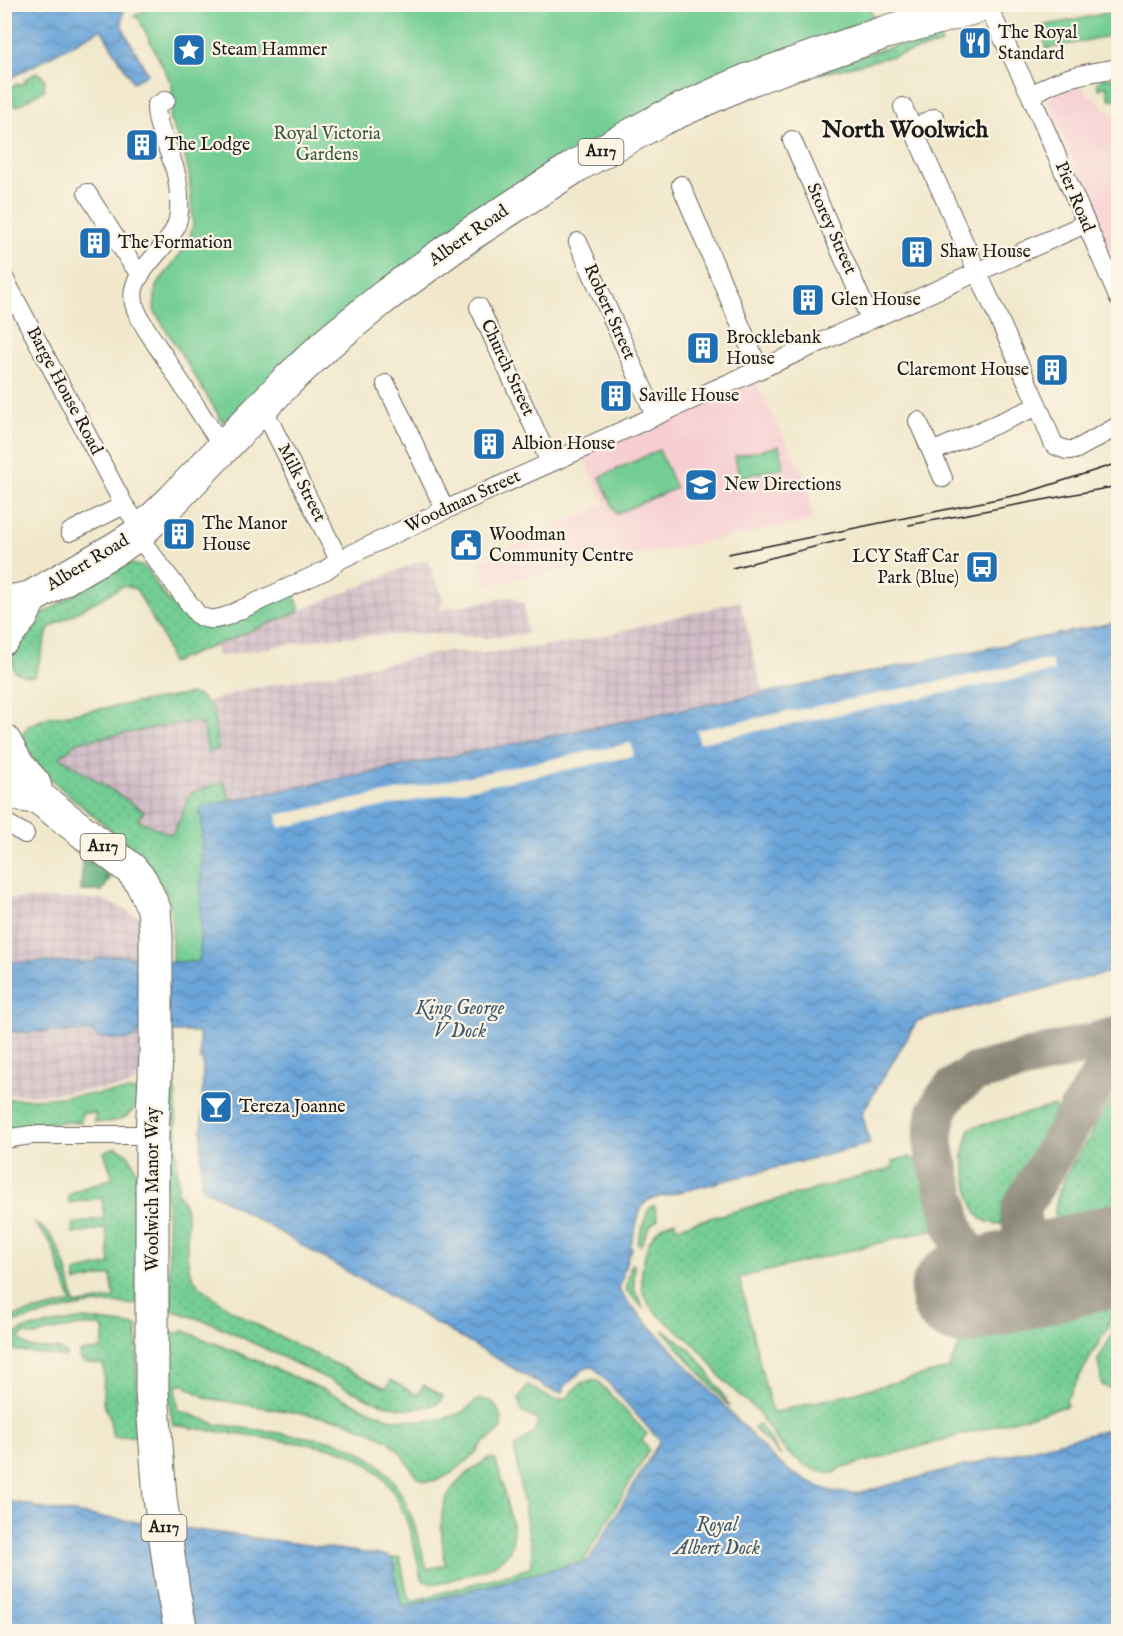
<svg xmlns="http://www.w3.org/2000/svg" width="1123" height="1636" font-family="'IM FELL English',serif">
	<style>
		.built { fill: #f7cfd3 }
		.industrial { fill: url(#industrial-grid) }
		.grass { fill: url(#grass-dots); stroke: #487458; stroke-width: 1.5 }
		.forest { fill: url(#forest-firs); stroke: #3d664d; stroke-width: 1.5 }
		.green { fill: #73cd94; stroke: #487458; stroke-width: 1.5 }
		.water { fill: url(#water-waves); stroke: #43607b; stroke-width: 1.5 }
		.pier { fill: #f1e8cc }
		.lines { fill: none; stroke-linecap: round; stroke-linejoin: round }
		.taxiway { stroke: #868274; stroke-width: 40 }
		.runway { stroke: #868274; stroke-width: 102 }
		.street-casing { stroke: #67635a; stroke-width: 20 }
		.highway-casing { stroke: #67635a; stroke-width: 35 }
		.street { stroke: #fff; stroke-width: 18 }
		.highway { stroke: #fff; stroke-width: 33 }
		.tram { stroke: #1c1c1c; stroke-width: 1.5 }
		.labels { text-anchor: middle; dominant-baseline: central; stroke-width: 4.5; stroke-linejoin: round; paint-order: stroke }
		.shield { fill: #fcf5e5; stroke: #5f5d58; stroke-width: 1.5 }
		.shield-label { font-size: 16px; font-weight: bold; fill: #1c1c1c }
		.poi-label { font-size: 18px; fill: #1c1c1c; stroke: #fcf5e5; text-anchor: start }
		.park-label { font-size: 18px; fill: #3a5a46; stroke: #fcf5e5 }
		.street-label { font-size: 18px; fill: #1c1c1c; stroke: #fcf5e5 }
		.water-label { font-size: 20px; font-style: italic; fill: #3f5a71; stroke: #fcf5e5 }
		.district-label { font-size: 24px; font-weight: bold; fill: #1c1c1c; stroke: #fcf5e5 }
	</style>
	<defs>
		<pattern id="industrial-grid" width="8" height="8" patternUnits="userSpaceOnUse" patternTransform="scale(1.5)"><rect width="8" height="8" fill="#d2bdc7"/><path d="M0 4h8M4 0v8" fill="none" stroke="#b4a2aa"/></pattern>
		<pattern id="grass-dots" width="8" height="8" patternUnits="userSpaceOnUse" patternTransform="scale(1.5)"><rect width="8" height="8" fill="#73cd94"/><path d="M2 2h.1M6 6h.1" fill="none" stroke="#63af7f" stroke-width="1.8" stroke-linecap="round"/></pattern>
		<pattern id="forest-firs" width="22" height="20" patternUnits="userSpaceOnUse" patternTransform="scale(1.5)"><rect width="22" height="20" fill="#5eb07e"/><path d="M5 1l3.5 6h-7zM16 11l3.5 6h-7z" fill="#4d8e66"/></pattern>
		<pattern id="water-waves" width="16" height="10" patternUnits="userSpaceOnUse" patternTransform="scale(1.5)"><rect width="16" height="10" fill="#6aa5da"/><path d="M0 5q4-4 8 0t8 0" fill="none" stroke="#5686b0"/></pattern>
	</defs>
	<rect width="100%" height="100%" fill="#fcf5e5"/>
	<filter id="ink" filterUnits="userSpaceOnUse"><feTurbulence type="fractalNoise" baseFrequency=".0167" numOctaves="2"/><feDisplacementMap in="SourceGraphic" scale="12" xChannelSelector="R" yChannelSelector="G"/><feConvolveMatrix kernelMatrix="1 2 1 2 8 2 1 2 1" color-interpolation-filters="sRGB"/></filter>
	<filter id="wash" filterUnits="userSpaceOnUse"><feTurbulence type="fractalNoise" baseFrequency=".008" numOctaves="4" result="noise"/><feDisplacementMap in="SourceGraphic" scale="24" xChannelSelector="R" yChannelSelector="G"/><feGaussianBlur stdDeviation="1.35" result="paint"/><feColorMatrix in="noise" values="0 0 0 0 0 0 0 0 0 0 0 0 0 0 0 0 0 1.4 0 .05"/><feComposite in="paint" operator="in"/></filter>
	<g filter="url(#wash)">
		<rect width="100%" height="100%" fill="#f1e8cc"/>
		<path class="built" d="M1078 84 1118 120V270L1089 203 1047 98Z
			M753 377 805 478 814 520 488 585 481 561 606 504 582 454Z"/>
		<path class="industrial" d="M423 560H428L444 602 437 610 511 597 524 604 527 634 485 638 427 633 325 638 219 656 213 647Z
			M740 601 763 694 231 801 224 783 183 811 182 817 172 835 137 820 144 811 59 757 77 742 195 721 203 726 208 753 213 709 207 702 244 690 445 652 478 654 573 643Z
			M4 899H102L136 915H142L141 962H137L128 956 119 955 97 958 94 962H5Z
			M5 1032H94L97 1037 122 1040 137 1037V1032H141V1078H136L134 1083 126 1087 37 1095 5 1094Z"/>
		<path class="grass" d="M937 33 942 44 820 74 818 69Z
			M38 72 45 79 44 90 17 106 11 105 5 94 6 90 19 83 20 85 26 82 25 79Z
			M124 564C132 564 140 564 147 569 151 573 154 580 157 585 170 604 190 632 216 627L294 593 300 611 171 663 163 638 136 589 123 586 49 628 35 676H25L14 671 12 659 19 642 44 613Z
			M191 694 199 696 213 709 218 749 208 753 203 726 195 721 77 742 60 757 144 811 138 820 172 835C180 821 184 808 191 793L224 782 231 801 203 806 202 815V956L197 962H172C171 942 174 918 168 899 163 885 153 871 144 860 119 831 21 769 23 733L29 725 50 717Z
			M168 1082H175L178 1194C198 1218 178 1250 193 1277 212 1311 346 1368 386 1388L391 1380 417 1395 424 1385 443 1396 440 1402C413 1413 398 1409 371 1400L214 1324 171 1310 164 1133Z
			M141 1090C136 1117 120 1124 94 1122L95 1113H82L81 1122 37 1123 5 1130V1099H37Z
			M1118 1090V1211L1056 1226C1049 1192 1078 1157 1094 1129L1093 1128Z
			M1054 1106 1056 1111 1002 1204 1001 1224C994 1224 983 1222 979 1216 968 1202 966 1175 964 1158L962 1159 970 1128Z
			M115 1147C129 1151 134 1162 137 1175V1305C92 1298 48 1314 5 1325L4 1318 72 1303 51 1243 35 1224C61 1232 70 1281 75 1305L114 1298 111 1275 76 1282 75 1272 110 1264 106 1228 73 1234 72 1224 104 1218 102 1198 69 1203 68 1196 75 1191 113 1178 104 1152Z
			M909 1157 918 1161 935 1229 739 1278 772 1413 948 1369 964 1337 1111 1300 1112 1312 1108 1327 1066 1400 1067 1406 839 1469 834 1473C820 1475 804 1465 793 1457 776 1445 767 1422 753 1407 742 1397 729 1387 720 1376 712 1366 706 1356 697 1347 660 1312 628 1308 647 1248 652 1233 660 1225 675 1221L677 1227 893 1168 892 1161Z
			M654 1205 658 1219 649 1227 641 1245 637 1243 648 1210Z
			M631 1264 634 1265V1288L644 1309 626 1290Z
			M85 1319 137 1326V1436L113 1437 109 1415 103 1403 104 1365 83 1362 79 1357 80 1352 99 1350 102 1347 105 1332 101 1326H81L46 1332 35 1336H30L26 1333 19 1337C30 1358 59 1342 67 1355L65 1357 5 1349 4 1339 25 1329Z
			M1118 1323V1391H1117L1102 1385 1098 1360Z
			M182 1330 260 1362 388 1418C411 1421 438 1424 460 1413 467 1410 473 1403 479 1399L491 1401C499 1409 505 1421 499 1432L483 1443 473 1456 450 1474 436 1481H425L418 1478 399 1451 388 1440 346 1421 206 1398 182 1384 177 1385 176 1393 179 1410 216 1424 334 1441C399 1459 411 1511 427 1569L445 1565C438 1507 437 1492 489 1458L495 1459C501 1473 503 1489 507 1504 509 1513 512 1522 513 1531 516 1561 486 1570 463 1576 448 1580 439 1587 424 1581L421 1576C409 1519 396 1465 333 1448L173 1425C167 1395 166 1362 171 1332L180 1334Z
			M663 1330C687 1345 698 1356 713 1380 719 1390 725 1397 730 1408Z
			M597 1380 647 1434 642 1440 649 1450 583 1562 402 1607 393 1570 396 1569 391 1558 400 1557 407 1593 412 1601 530 1568 532 1553 515 1453V1447L533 1434 538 1423 537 1419 522 1413 519 1399 528 1385 548 1397 556 1400 567 1398 581 1383Z
			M759 1424 781 1456 753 1428Z"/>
		<path class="forest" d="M65 841 111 877 102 891H81L83 857Z"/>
		<path class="green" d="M158 4H868L874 19 757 60 252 397 223 422 154 310 156 286 187 245 193 225 189 173 182 145 169 119 175 101 172 94V85L139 19 134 16Z
			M1118 11V34L1046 49 1042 26Z
			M1113 77 1118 80V99L1110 100 1106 86 1099 89 1097 83 1104 78Z
			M779 446 784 468 739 477 735 456Z
			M659 450 676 488 616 514 600 477Z"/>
		<path class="water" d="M5 4 136 5 123 11 122 27 148 74 133 82 101 29 5 81Z
			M1118 622V970L917 1021 862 1113 870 1144 648 1200 641 1208 630 1247 632 1248 631 1252H629L619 1290 625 1299 771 1456C793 1476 826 1496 858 1493L1118 1427V1631H5V1501L35 1506 36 1508 388 1556 393 1559 396 1570 393 1571 403 1607 589 1560 660 1441 594 1367 585 1368 562 1389 564 1391 562 1393 554 1392 209 1191 208 1192 203 1189 201 1184 203 1060H200L199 1034 196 1032H138L137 1037 122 1040 97 1037 93 1032H5V962H94L97 958 119 955 137 958V962H197L200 960 202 815H199V812L203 806Z"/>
		<path class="pier" d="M1051 659 1054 671 699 743 697 730Z
			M631 743 634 756 279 828 277 815Z"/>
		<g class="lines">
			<path class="taxiway" d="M1074 1265C1038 1263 1015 1242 1023 1205L1079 1110 1118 1049
				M1037 1275H1010L998 1272 976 1260 961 1243 955 1231 935 1153 933 1138 937 1112 943 1100 952 1089 974 1073 1118 1036"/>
			<path class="runway" d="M961 1294 1118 1254"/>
		</g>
	</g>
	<g filter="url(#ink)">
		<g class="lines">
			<defs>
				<path id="street" d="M987 5 1031 96 1118 297
					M1031 96C1059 76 1085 74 1117 68L1118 69
					M166 100 156 106C156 125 165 140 171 158 178 175 180 194 179 212 177 243 146 257 135 285 132 294 133 303 137 312 144 328 156 344 166 359 184 388 203 418 223 447
					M903 107 1038 406 1054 445 1066 450H1075L1118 426
					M913 128 935 118
					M792 140 870 319
					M681 185 759 369
					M87 193 132 264 141 273
					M578 242 655 415
					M4 278 124 505 142 530
					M479 307 550 462
					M386 384 445 510
					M260 408 269 420 339 560
					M918 421 943 478
					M932 452 1038 406
					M70 532 124 505
					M137 535 198 615C209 621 215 620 227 616L326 570 339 560 445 510 1085 224
					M4 822 25 834
					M4 1139 31 1135H152"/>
				<path id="highway" d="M4 607 10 602 30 598 117 548 137 535 174 499 285 383 329 342 384 297 469 235 576 166 661 119 748 80 886 32 987 4
					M4 638 22 616 30 598
					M4 741 18 766 34 784 37 796
					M4 780 21 795 38 797 131 869 141 881 154 909 156 936V1055L152 1135V1392L160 1498 173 1590 181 1632"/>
			</defs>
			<use href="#street" class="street-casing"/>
			<use href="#highway" class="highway-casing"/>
			<use href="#street" class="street"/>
			<use href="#highway" class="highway"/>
			<path class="tram" d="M909 525 1118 486
				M728 554 1022 494 1118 463
				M732 568 845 539"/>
		</g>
	</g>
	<defs>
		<symbol id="restaurant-square" viewBox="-11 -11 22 22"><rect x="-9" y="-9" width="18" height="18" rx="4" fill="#1f6fb2" stroke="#fcf5e5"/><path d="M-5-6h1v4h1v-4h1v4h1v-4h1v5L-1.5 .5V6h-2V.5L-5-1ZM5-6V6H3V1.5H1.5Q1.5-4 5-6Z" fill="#fff"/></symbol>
		<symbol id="sight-square" viewBox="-11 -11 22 22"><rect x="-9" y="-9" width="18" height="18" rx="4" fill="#1f6fb2" stroke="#fcf5e5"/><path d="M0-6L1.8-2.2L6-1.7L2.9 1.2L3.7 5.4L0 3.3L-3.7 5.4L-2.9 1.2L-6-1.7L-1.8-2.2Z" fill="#fff"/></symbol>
		<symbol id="building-square" viewBox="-11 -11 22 22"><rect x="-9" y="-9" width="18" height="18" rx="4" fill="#1f6fb2" stroke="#fcf5e5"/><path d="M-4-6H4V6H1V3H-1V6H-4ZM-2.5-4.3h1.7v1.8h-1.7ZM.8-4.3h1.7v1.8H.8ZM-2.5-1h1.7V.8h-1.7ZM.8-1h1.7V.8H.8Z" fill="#fff"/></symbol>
		<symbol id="school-square" viewBox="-11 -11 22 22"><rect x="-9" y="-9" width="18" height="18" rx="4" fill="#1f6fb2" stroke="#fcf5e5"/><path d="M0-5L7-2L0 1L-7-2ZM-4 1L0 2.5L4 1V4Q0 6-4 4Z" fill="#fff"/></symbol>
		<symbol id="civic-square" viewBox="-11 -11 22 22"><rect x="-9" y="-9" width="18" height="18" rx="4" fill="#1f6fb2" stroke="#fcf5e5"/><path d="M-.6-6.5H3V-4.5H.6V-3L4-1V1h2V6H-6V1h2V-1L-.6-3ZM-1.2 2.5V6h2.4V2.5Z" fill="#fff"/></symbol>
		<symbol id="bus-square" viewBox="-11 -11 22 22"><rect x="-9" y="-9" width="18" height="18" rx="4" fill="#1f6fb2" stroke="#fcf5e5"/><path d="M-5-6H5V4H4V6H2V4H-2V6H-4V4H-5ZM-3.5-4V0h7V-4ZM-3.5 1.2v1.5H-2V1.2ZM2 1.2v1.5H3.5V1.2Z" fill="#fff"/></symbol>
		<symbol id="bar-square" viewBox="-11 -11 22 22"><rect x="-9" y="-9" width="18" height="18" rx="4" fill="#1f6fb2" stroke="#fcf5e5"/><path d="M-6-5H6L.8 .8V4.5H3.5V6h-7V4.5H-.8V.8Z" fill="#fff"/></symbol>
	</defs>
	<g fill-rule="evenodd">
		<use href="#restaurant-square" x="956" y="24" width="38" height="38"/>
		<use href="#sight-square" x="170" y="31" width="38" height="38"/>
		<use href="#building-square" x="123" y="126" width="38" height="38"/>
		<use href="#building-square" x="76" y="224" width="38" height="38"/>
		<use href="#building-square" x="898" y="233" width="38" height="38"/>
		<use href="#building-square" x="789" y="281" width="38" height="38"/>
		<use href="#building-square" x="684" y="329" width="38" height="38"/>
		<use href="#building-square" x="1033" y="351" width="38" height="38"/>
		<use href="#building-square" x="597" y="377" width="38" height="38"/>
		<use href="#building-square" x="470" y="425" width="38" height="38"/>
		<use href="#school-square" x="682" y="466" width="38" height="38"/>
		<use href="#building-square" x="160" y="515" width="38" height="38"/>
		<use href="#civic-square" x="447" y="526" width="38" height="38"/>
		<use href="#bus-square" x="963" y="548" width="38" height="38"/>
		<use href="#bar-square" x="197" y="1088" width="38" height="38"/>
	</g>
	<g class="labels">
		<g class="shield">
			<rect x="578.5" y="139" width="45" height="26" rx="4.5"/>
			<rect x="80.5" y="834" width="45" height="26" rx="4.5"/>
			<rect x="141.5" y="1515" width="45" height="26" rx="4.5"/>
		</g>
		<g class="shield-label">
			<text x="601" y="152">A117</text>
			<text x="103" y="847">A117</text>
			<text x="164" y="1528">A117</text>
		</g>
		<g class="poi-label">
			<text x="998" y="33">The Royal<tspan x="998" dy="21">Standard</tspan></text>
			<text x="212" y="50">Steam Hammer</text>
			<text x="165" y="145">The Lodge</text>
			<text x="118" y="243">The Formation</text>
			<text x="940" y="252">Shaw House</text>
			<text x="831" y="300">Glen House</text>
			<text x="726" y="338">Brocklebank<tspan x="726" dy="21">House</tspan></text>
			<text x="1029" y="370" text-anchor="end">Claremont House</text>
			<text x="639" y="396">Saville House</text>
			<text x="512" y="444">Albion House</text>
			<text x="724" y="485">New Directions</text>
			<text x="202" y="524">The Manor<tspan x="202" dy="21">House</tspan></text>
			<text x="489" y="535">Woodman<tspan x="489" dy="21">Community Centre</tspan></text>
			<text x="959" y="557" text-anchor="end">LCY Staff Car<tspan x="959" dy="21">Park (Blue)</tspan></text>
			<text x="239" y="1107">Tereza Joanne</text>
		</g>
		<g class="park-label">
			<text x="327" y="134">Royal Victoria<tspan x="327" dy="21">Gardens</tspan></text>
		</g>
		<g class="street-label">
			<text transform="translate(1074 197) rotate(67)">Pier Road</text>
			<text transform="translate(831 229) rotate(66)">Storey Street</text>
			<text transform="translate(469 236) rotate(-35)">Albert Road</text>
			<text transform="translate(609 312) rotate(66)">Robert Street</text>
			<text transform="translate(507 368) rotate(65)">Church Street</text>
			<text transform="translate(64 391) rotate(62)">Barge House Road</text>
			<text transform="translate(301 483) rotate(63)">Milk Street</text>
			<text transform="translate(463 502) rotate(-25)">Woodman Street</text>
			<text transform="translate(88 563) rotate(-31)">Albert Road</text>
			<text transform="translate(153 1189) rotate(-90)">Woolwich Manor Way</text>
		</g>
		<g class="water-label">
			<text x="460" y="1008">King George<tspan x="460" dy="23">V Dock</tspan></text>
			<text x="717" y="1525">Royal<tspan x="717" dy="23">Albert Dock</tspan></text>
		</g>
		<g class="district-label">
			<text x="905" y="130">North Woolwich</text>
		</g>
	</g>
	<rect width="1123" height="1636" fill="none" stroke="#fcf5e5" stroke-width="24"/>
</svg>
